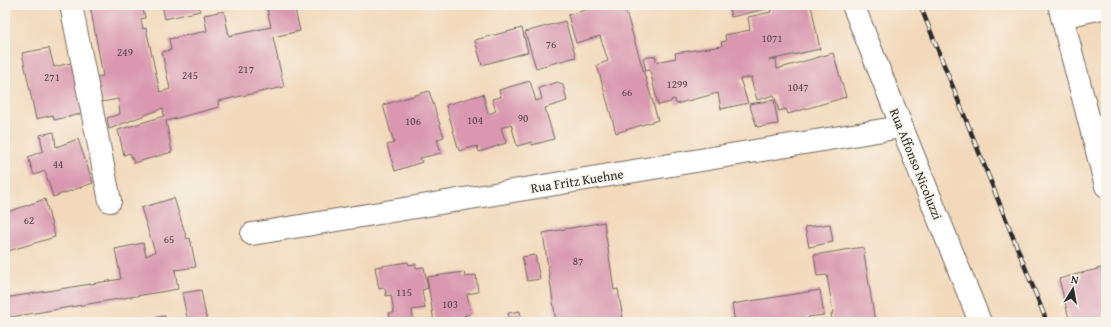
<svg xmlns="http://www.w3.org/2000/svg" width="1111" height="327" font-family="'Gentium Book Plus',serif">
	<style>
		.building { fill: #d998b0 }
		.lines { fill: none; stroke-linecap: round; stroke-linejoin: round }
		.minor-casing { stroke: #71685d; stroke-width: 24 }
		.tertiary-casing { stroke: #71685d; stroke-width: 24 }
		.minor { stroke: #fff; stroke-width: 22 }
		.tertiary { stroke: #fff; stroke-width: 22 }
		.rail-casing { stroke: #2b2b2b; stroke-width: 4.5 }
		.rail { stroke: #f7f3e8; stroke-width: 3; stroke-dasharray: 9; stroke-linecap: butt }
		.labels { text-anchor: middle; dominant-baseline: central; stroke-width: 3.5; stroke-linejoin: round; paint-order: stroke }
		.number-label { font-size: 11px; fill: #56464c }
		.street-label { font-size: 13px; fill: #2b2b2b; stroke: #f7f3e8 }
	</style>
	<rect width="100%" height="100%" fill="#f7f3e8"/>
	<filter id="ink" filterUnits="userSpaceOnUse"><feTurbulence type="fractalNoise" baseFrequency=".025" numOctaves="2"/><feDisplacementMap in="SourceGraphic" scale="8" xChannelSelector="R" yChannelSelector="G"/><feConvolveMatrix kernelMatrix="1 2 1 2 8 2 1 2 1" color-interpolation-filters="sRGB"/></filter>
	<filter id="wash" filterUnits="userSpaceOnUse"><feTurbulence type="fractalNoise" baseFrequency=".012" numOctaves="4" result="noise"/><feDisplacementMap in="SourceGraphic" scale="16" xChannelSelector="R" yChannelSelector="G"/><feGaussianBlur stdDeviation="0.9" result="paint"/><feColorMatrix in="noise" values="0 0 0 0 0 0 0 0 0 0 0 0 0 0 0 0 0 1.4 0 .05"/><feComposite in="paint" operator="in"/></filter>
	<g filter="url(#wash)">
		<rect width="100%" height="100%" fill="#f3d9bb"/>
		<g id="blocks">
			<path class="building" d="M90 5H142L145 18 141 19 143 29 146 28 160 92 170 89 162 52 171 50 169 39 207 31 204 15 224 11 229 36 271 27 267 9 283 5H294L300 31 273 37 284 87 218 101 219 107 166 121 172 152 134 163 130 153 124 155 118 130 164 116 163 108 109 129 107 118 120 114 118 99 102 102 97 77 103 76Z
				M162 5H199L200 11 165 19Z
				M602 5H624L658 120 616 133 597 65 608 61 600 36 576 43 568 15Z
				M728 5H811L820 49 769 60 776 59 777 69 833 53 846 97 788 114 786 109 779 111 774 95 757 100 751 79 752 77 740 79 748 103 721 109 718 93 676 104 675 99 671 100V102L658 105 650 70 646 71 643 58 656 56V62L676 58 675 53 722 46 721 42 726 41 725 35 750 30 748 17 771 12 770 8 731 17Z
				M565 21 576 57 536 68 525 32Z
				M522 28 528 52 482 65 475 40Z
				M49 48 54 67 75 62 89 112 54 120 53 115 36 119 22 53Z
				M530 81 536 101 542 99 539 88 558 82 563 85 567 101 545 108 554 139 532 145V142L517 146 511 124 501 128 506 143 479 152 477 146 459 151 446 105 483 94 488 114 496 111 492 99 501 97 499 90Z
				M429 91 444 137 437 139 441 153 420 158 422 162 395 171 387 145 394 143 383 105Z
				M774 100 778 124 757 127 749 104Z
				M54 132 56 147 78 139 93 183 53 197 45 171 34 175 28 157 43 151 40 135Z
				M174 198 187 239 190 238 196 267 175 270 178 289 5 318V298L121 279 115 249 143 243 146 256 155 252 141 208Z
				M45 199 55 237 8 251 5 228 9 227 5 213Z
				M604 222 614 290 618 289 623 319 618 320V322H556L543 233Z
				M830 224 833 242 809 247 805 227Z
				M863 247 875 322H832L831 314 833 313 827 275 817 276 814 255Z
				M535 255 540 279 527 281 522 257Z
				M408 262 409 265 416 264V268L424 267 428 288 422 290 425 308 412 310 414 322H391L389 313H394L391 295 386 296 385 288 379 289 375 267Z
				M1101 268 1106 288V322H1070L1059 279Z
				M464 272 465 277 476 275 478 292 467 294 471 314 465 315 467 322H434L427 277Z
				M201 290 207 322H188L182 293Z
				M820 290 824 315 808 317 809 322H790V320L778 322H735L732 304Z
				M520 311 522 322H510L508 313Z
				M165 316 166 322H147L146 319Z"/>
		</g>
	</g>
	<g filter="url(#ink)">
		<use href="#blocks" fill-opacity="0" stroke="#71685d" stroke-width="1"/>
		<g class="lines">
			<defs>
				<path id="minor" d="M71 5 110 201
					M1062 17 1106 7
					M252 234 901 127"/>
				<path id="tertiary" d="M853 5 980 322
					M1059 5 1106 186"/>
			</defs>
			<use href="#minor" class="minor-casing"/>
			<use href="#tertiary" class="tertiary-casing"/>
			<use href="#minor" class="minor"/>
			<use href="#tertiary" class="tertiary"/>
			<defs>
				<path id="rail" d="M920 5 1047 322"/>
			</defs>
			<use href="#rail" class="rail-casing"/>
			<use href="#rail" class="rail"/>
		</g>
	</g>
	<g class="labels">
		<g class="number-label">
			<text x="772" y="38">1071</text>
			<text x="551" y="44">76</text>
			<text x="125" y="52">249</text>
			<text x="246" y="69">217</text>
			<text x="190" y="75">245</text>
			<text x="52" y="77">271</text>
			<text x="677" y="84">1299</text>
			<text x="798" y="87">1047</text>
			<text x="627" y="92">66</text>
			<text x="523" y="118">90</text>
			<text x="475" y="120">104</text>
			<text x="413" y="121">106</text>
			<text x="58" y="164">44</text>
			<text x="29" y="220">62</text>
			<text x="169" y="239">65</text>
			<text x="578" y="261">87</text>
			<text x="404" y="292">115</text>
			<text x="450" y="304">103</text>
		</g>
		<g class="street-label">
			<text transform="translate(916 164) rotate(68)">Rua Affonso Nicoluzzi</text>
			<text transform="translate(577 181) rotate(-9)">Rua Fritz Kuehne</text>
		</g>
	</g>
	<rect width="1111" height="327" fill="none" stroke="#f7f3e8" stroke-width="20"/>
	<g transform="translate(1073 289) rotate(11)" stroke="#f7f3e8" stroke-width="3" paint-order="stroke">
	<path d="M0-3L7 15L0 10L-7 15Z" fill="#2b2b2b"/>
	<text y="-6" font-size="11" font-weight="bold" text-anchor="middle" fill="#2b2b2b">N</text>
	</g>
</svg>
